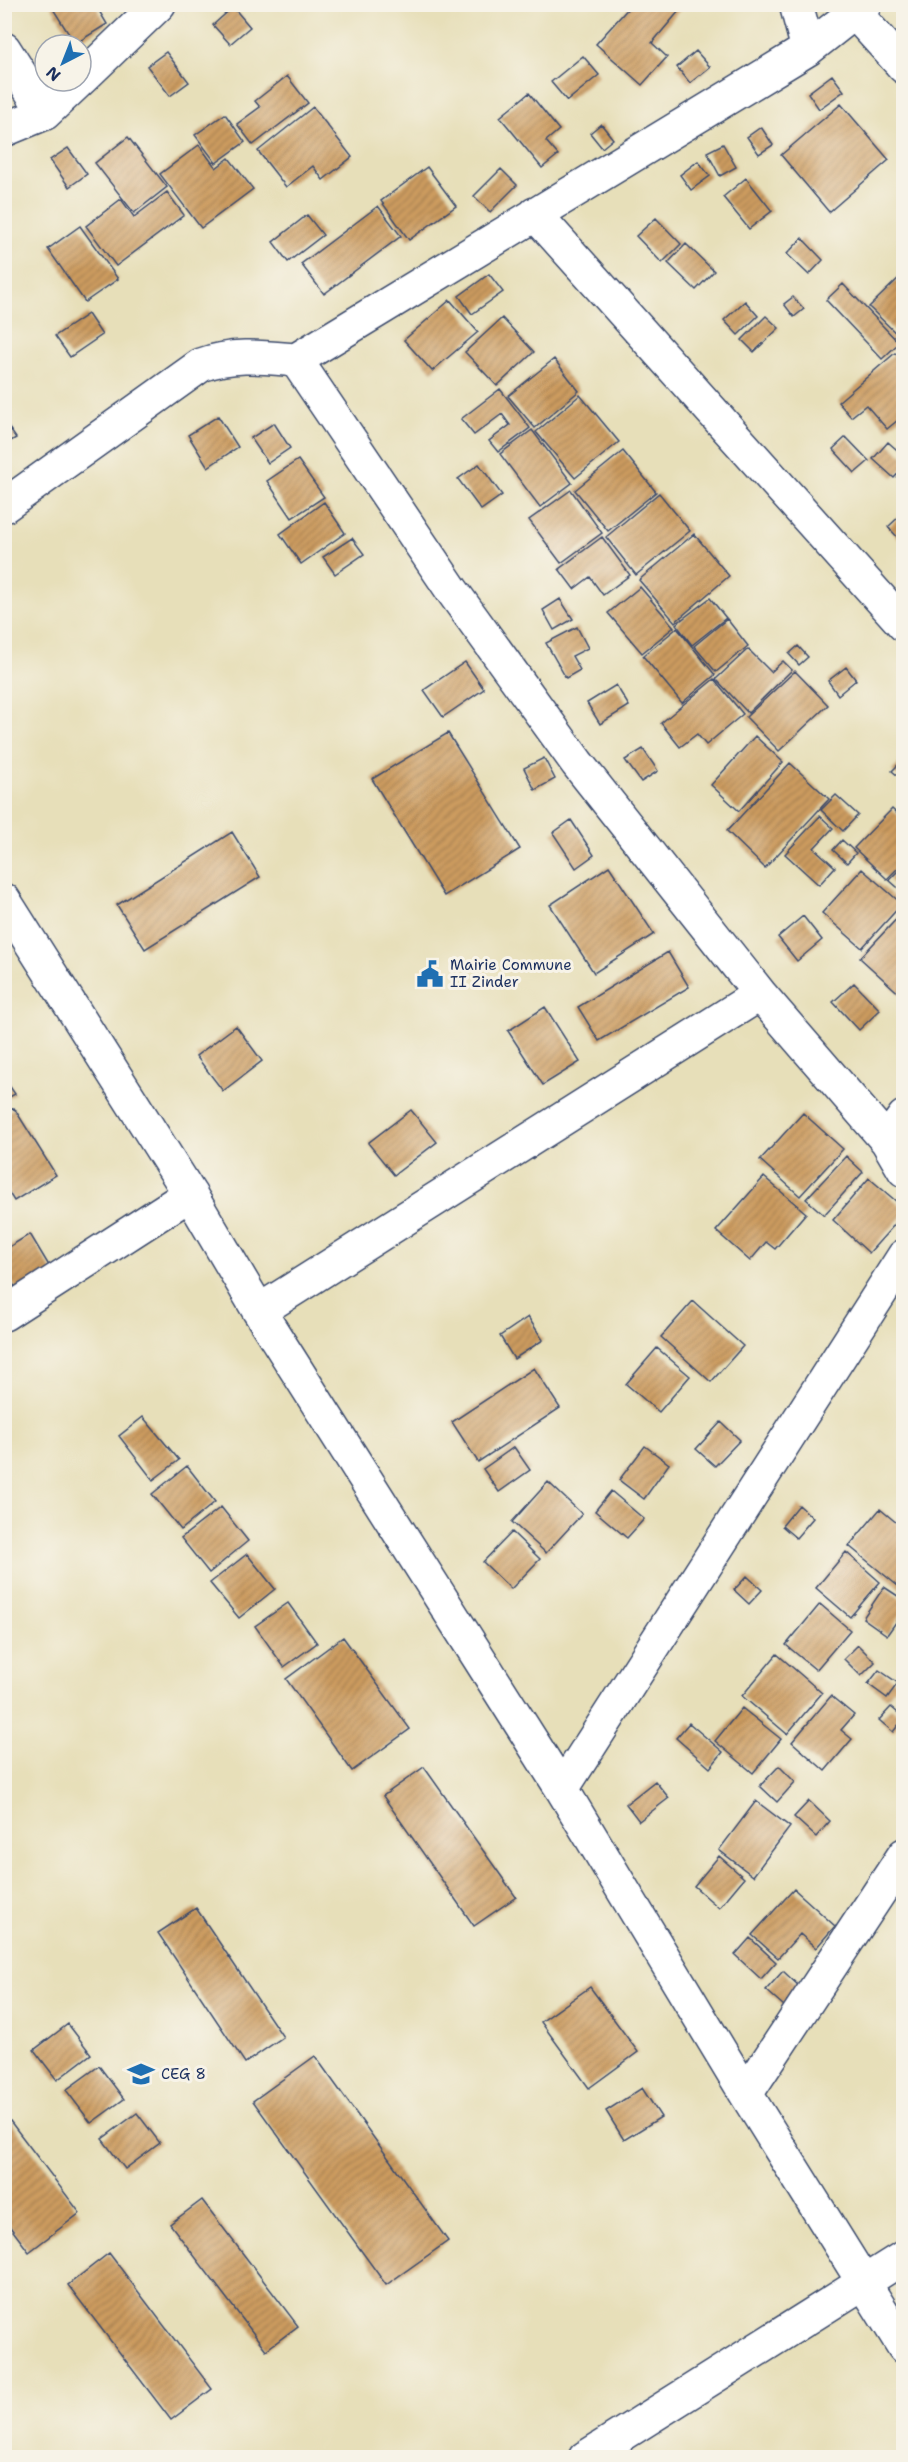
<svg xmlns="http://www.w3.org/2000/svg" width="908" height="2462" font-family="'Shantell Sans',sans-serif">
	<style>
		.building { fill: url(#building-hatch) }
		.lines { fill: none; stroke-linecap: round; stroke-linejoin: round }
		.minor-casing { stroke: #3a496c; stroke-width: 36 }
		.minor { stroke: #fff; stroke-width: 33 }
		.labels { text-anchor: middle; dominant-baseline: central; stroke-width: 6; stroke-linejoin: round; paint-order: stroke }
		.poi-label { font-size: 15px; fill: #1b2f5e; stroke: #f7f3e8; text-anchor: start }
	</style>
	<defs>
		<pattern id="building-hatch" width="6" height="6" patternUnits="userSpaceOnUse" patternTransform="scale(1.5)"><rect width="6" height="6" fill="#cc9b5e"/><path d="M-1 1l2-2M0 6l6-6M5 7l2-2" fill="none" stroke="#a57f51"/></pattern>
	</defs>
	<rect width="100%" height="100%" fill="#f7f3e8"/>
	<filter id="ink" filterUnits="userSpaceOnUse"><feTurbulence type="fractalNoise" baseFrequency=".0167" numOctaves="2"/><feDisplacementMap in="SourceGraphic" scale="12" xChannelSelector="R" yChannelSelector="G"/><feConvolveMatrix kernelMatrix="1 2 1 2 8 2 1 2 1" color-interpolation-filters="sRGB"/></filter>
	<filter id="wash" filterUnits="userSpaceOnUse"><feTurbulence type="fractalNoise" baseFrequency=".008" numOctaves="4" result="noise"/><feDisplacementMap in="SourceGraphic" scale="24" xChannelSelector="R" yChannelSelector="G"/><feGaussianBlur stdDeviation="1.35" result="paint"/><feColorMatrix in="noise" values="0 0 0 0 0 0 0 0 0 0 0 0 0 0 0 0 0 1.4 0 .05"/><feComposite in="paint" operator="in"/></filter>
	<g filter="url(#wash)">
		<rect width="100%" height="100%" fill="#e7dfb9"/>
		<g id="blocks">
			<path class="building" d="M50 4H95L107 24 75 44Z
				M632 4H685L652 43 667 57 642 85 596 44Z
				M233 7 250 27 230 44 213 25Z
				M696 51 710 67 690 83 677 67Z
				M166 52 189 82 170 96 147 66Z
				M583 56 599 75 567 101 551 82Z
				M832 75 844 91 819 109 808 93Z
				M287 76 308 103 253 145 237 124 260 107 255 101Z
				M529 93 559 130 546 141 558 155 542 168 500 117Z
				M841 104 889 160 829 212 781 155Z
				M313 107 352 157 323 180 313 166 286 187 258 151Z
				M225 114 245 142 216 163 195 135Z
				M601 124 613 139 602 148 590 133Z
				M761 127 773 145 759 154 747 137Z
				M128 137 167 187 134 213 95 163Z
				M723 144 736 167 720 176 707 152Z
				M199 145 216 168 229 158 253 189 201 228 160 174Z
				M68 148 87 174 69 187 50 160Z
				M698 161 710 176 691 190 680 175Z
				M427 167 456 206 409 240 381 201Z
				M501 169 517 185 490 212 474 196Z
				M746 178 772 211 749 229 723 197Z
				M167 192 184 215 116 266 86 226 121 199 134 217Z
				M378 206 401 236 324 294 301 264Z
				M307 215 323 235 288 262 273 242Z
				M656 218 681 244 662 263 636 236Z
				M80 226 118 279 85 302 48 249Z
				M802 238 823 260 809 275 787 254Z
				M686 244 714 271 696 290 668 263Z
				M904 273V341L869 307Z
				M489 274 503 292 472 314 459 296Z
				M843 284 899 343 882 359 826 300Z
				M793 297 804 309 794 317 784 304Z
				M450 300 478 332 432 371 404 340Z
				M745 301 758 316 738 335 724 320Z
				M88 314 102 335 70 357 55 336Z
				M766 316 779 328 754 352 742 340Z
				M502 318 534 352 497 386 465 352Z
				M895 353 904 362V415L887 429 866 405 851 417 838 402Z
				M554 359 579 391 535 428 508 396Z
				M500 389 530 428 498 452 489 441 510 425 502 414 474 435 461 419Z
				M580 395 619 442 575 478 536 432Z
				M218 416 238 447 208 467 188 435Z
				M4 421 16 438 4 445Z
				M274 423 290 448 268 463 251 438Z
				M532 430 572 483 540 507 500 454Z
				M846 437 869 461 855 473 833 449Z
				M888 442 904 456V467L894 478 873 459Z
				M623 451 656 492 608 531 575 490Z
				M298 460 324 497 292 518 267 481Z
				M479 464 502 495 481 510 458 479Z
				M571 490 602 533 561 563 529 520Z
				M659 493 690 531 636 575 606 537Z
				M324 502 345 533 301 564 280 534Z
				M904 512V544L888 527Z
				M694 534 729 576 675 622 639 580Z
				M602 537 630 575 603 595 590 577 574 589 559 569Z
				M352 538 364 554 335 574 323 557Z
				M640 587 674 627 642 653 608 613Z
				M710 598 726 618 692 645 676 624Z
				M560 599 573 619 554 630 543 610Z
				M727 619 748 646 716 672 694 646Z
				M577 627 588 648 572 656 580 670 566 678 546 643Z
				M677 628 715 675 682 703 643 656Z
				M798 646 808 657 799 665 789 654Z
				M748 649 771 672 783 661 792 670 748 713 716 679Z
				M465 662 484 689 443 717 424 690Z
				M846 667 856 680 838 695 828 681Z
				M795 671 828 705 779 751 746 717Z
				M714 679 743 714 706 745 697 734 680 747 661 723Z
				M616 685 629 706 600 724 587 703Z
				M448 733 520 849 444 896 372 779Z
				M755 736 783 762 739 811 711 785Z
				M643 749 658 771 641 782 625 760Z
				M544 758 555 779 535 790 524 768Z
				M904 759V781L892 771Z
				M790 763 829 799 765 868 727 831Z
				M836 795 858 815 843 831 821 810Z
				M892 809 904 820V862L887 879 854 848Z
				M820 816 833 828 814 848 835 867 819 885 785 854Z
				M571 820 594 855 576 868 553 833Z
				M232 832 260 877 145 949 117 905Z
				M842 840 856 853 847 863 833 850Z
				M904 865V893L889 880Z
				M609 866 654 934 594 973 550 905Z
				M862 869 902 904 862 948 822 913Z
				M904 911V998L860 958Z
				M803 916 822 940 797 961 778 937Z
				M668 952 689 987 599 1041 578 1007Z
				M854 983 880 1010 859 1030 833 1002Z
				M545 1007 580 1062 543 1085 508 1031Z
				M236 1026 262 1061 223 1091 196 1056Z
				M4 1078 15 1094 4 1100Z
				M14 1108 56 1175 14 1201 4 1185V1113Z
				M411 1110 437 1142 394 1175 368 1143Z
				M803 1113 843 1149 800 1196 760 1160Z
				M846 1156 863 1172 824 1215 806 1199Z
				M764 1177 806 1213 775 1249 766 1242 750 1261 716 1231Z
				M869 1178 904 1208V1214L869 1253 833 1220Z
				M30 1234 54 1274 20 1295 4 1270V1250Z
				M693 1301 743 1346 711 1382 661 1337Z
				M528 1317 543 1340 514 1359 500 1336Z
				M657 1348 690 1376 659 1412 626 1384Z
				M534 1368 560 1408 478 1462 452 1422Z
				M143 1417 179 1460 153 1480 119 1436Z
				M721 1422 740 1440 715 1466 696 1449Z
				M645 1446 669 1464 644 1499 619 1480Z
				M514 1447 530 1470 499 1492 483 1469Z
				M187 1466 215 1502 181 1530 152 1494Z
				M548 1482 582 1514 546 1553 512 1522Z
				M611 1491 644 1519 627 1538 595 1511Z
				M799 1505 813 1518 796 1538 782 1526Z
				M221 1507 248 1541 209 1573 181 1538Z
				M880 1509 904 1529V1591L849 1546Z
				M512 1532 540 1559 511 1589 483 1562Z
				M846 1552 880 1582 850 1617 816 1588Z
				M247 1554 275 1589 239 1618 210 1583Z
				M747 1576 762 1590 749 1604 734 1590Z
				M884 1587 904 1600V1611L887 1635 863 1618Z
				M288 1603 317 1643 284 1667 255 1626Z
				M820 1604 850 1630 816 1670 786 1645Z
				M343 1637 410 1729 352 1771 286 1679Z
				M858 1645 875 1662 861 1676 844 1659Z
				M777 1654 822 1693 787 1734 742 1696Z
				M879 1670 898 1683 887 1698 868 1684Z
				M831 1696 854 1715 841 1730 852 1739 825 1771 792 1742Z
				M891 1707 904 1718 893 1732 879 1720Z
				M742 1708 781 1739 753 1773 715 1741Z
				M689 1723 723 1752 710 1768 676 1738Z
				M779 1766 795 1782 777 1802 760 1786Z
				M424 1767 516 1897 474 1926 383 1796Z
				M655 1781 669 1798 639 1821 626 1804Z
				M756 1801 790 1827 753 1876 719 1850Z
				M809 1801 830 1821 816 1837 794 1817Z
				M719 1856 744 1878 719 1908 694 1886Z
				M794 1889 835 1926 816 1948 800 1934 778 1958 752 1935Z
				M196 1908 283 2037 245 2063 158 1933Z
				M750 1938 776 1962 761 1979 735 1955Z
				M783 1971 800 1987 784 2006 766 1990Z
				M590 1987 638 2052 589 2088 541 2022Z
				M68 2024 91 2054 57 2080 34 2050Z
				M315 2056 448 2241 386 2285 253 2101Z
				M99 2066 124 2099 91 2123 66 2090Z
				M642 2088 661 2117 624 2140 606 2111Z
				M4 2113 80 2213 29 2252 4 2219Z
				M137 2113 160 2143 125 2169 102 2139Z
				M202 2200 298 2326 266 2350 170 2224Z
				M109 2253 212 2389 171 2420 68 2285Z"/>
		</g>
	</g>
	<g filter="url(#ink)">
		<use href="#blocks" fill-opacity="0" stroke="#3a496c" stroke-width="1.5"/>
		<g class="lines">
			<defs>
				<path id="minor" d="M796 4 808 49
					M855 13 904 67
					M4 49 45 113
					M81 79 159 4
					M4 130 45 113 79 81
					M535 214 904 625
					M296 360 451 589 577 763 760 994 887 1141 904 1170
					M4 506 201 365C233 353 263 357 296 360L808 49 865 4
					M4 900 190 1194 259 1311 562 1789 746 2094 904 2347
					M887 1141 904 1117
					M259 1311 760 994
					M4 1314 190 1194
					M562 1789 904 1256
					M746 2094 904 1855
					M585 2458 904 2257"/>
			</defs>
			<use href="#minor" class="minor-casing"/>
			<use href="#minor" class="minor"/>
		</g>
	</g>
	<defs>
		<symbol id="civic-bare" viewBox="-9 -9 18 18"><path d="M-.6-6.5H3V-4.5H.6V-3L4-1V1h2V6H-6V1h2V-1L-.6-3ZM-1.2 2.5V6h2.4V2.5Z" fill="#1f6fb2" stroke="#f7f3e8" stroke-width="2.5" paint-order="stroke"/></symbol>
		<symbol id="university-bare" viewBox="-9 -9 18 18"><path d="M0-5L7-2L0 1L-7-2ZM-4 1L0 2.5L4 1V4Q0 6-4 4Z" fill="#1f6fb2" stroke="#f7f3e8" stroke-width="2.5" paint-order="stroke"/></symbol>
	</defs>
	<g fill-rule="evenodd">
		<use href="#civic-bare" x="411" y="955" width="38" height="38"/>
		<use href="#university-bare" x="122" y="2055" width="38" height="38"/>
	</g>
	<g class="labels">
		<g class="poi-label">
			<text x="450" y="965">Mairie Commune<tspan x="450" dy="17">II Zinder</tspan></text>
			<text x="161" y="2074">CEG 8</text>
		</g>
	</g>
	<rect width="908" height="2462" fill="none" stroke="#f7f3e8" stroke-width="24"/>
	<g transform="translate(63 63) rotate(222)"><circle r="28" fill="#f7f3e8" stroke="#9fa5b1" stroke-width="1.5"/>
	<path d="M0-4.5L10 22L0 15L-10 22Z" fill="#1f6fb2"/>
	<text y="-9" font-size="16" font-weight="bold" text-anchor="middle" fill="#1b2f5e">N</text>
	</g>
</svg>
